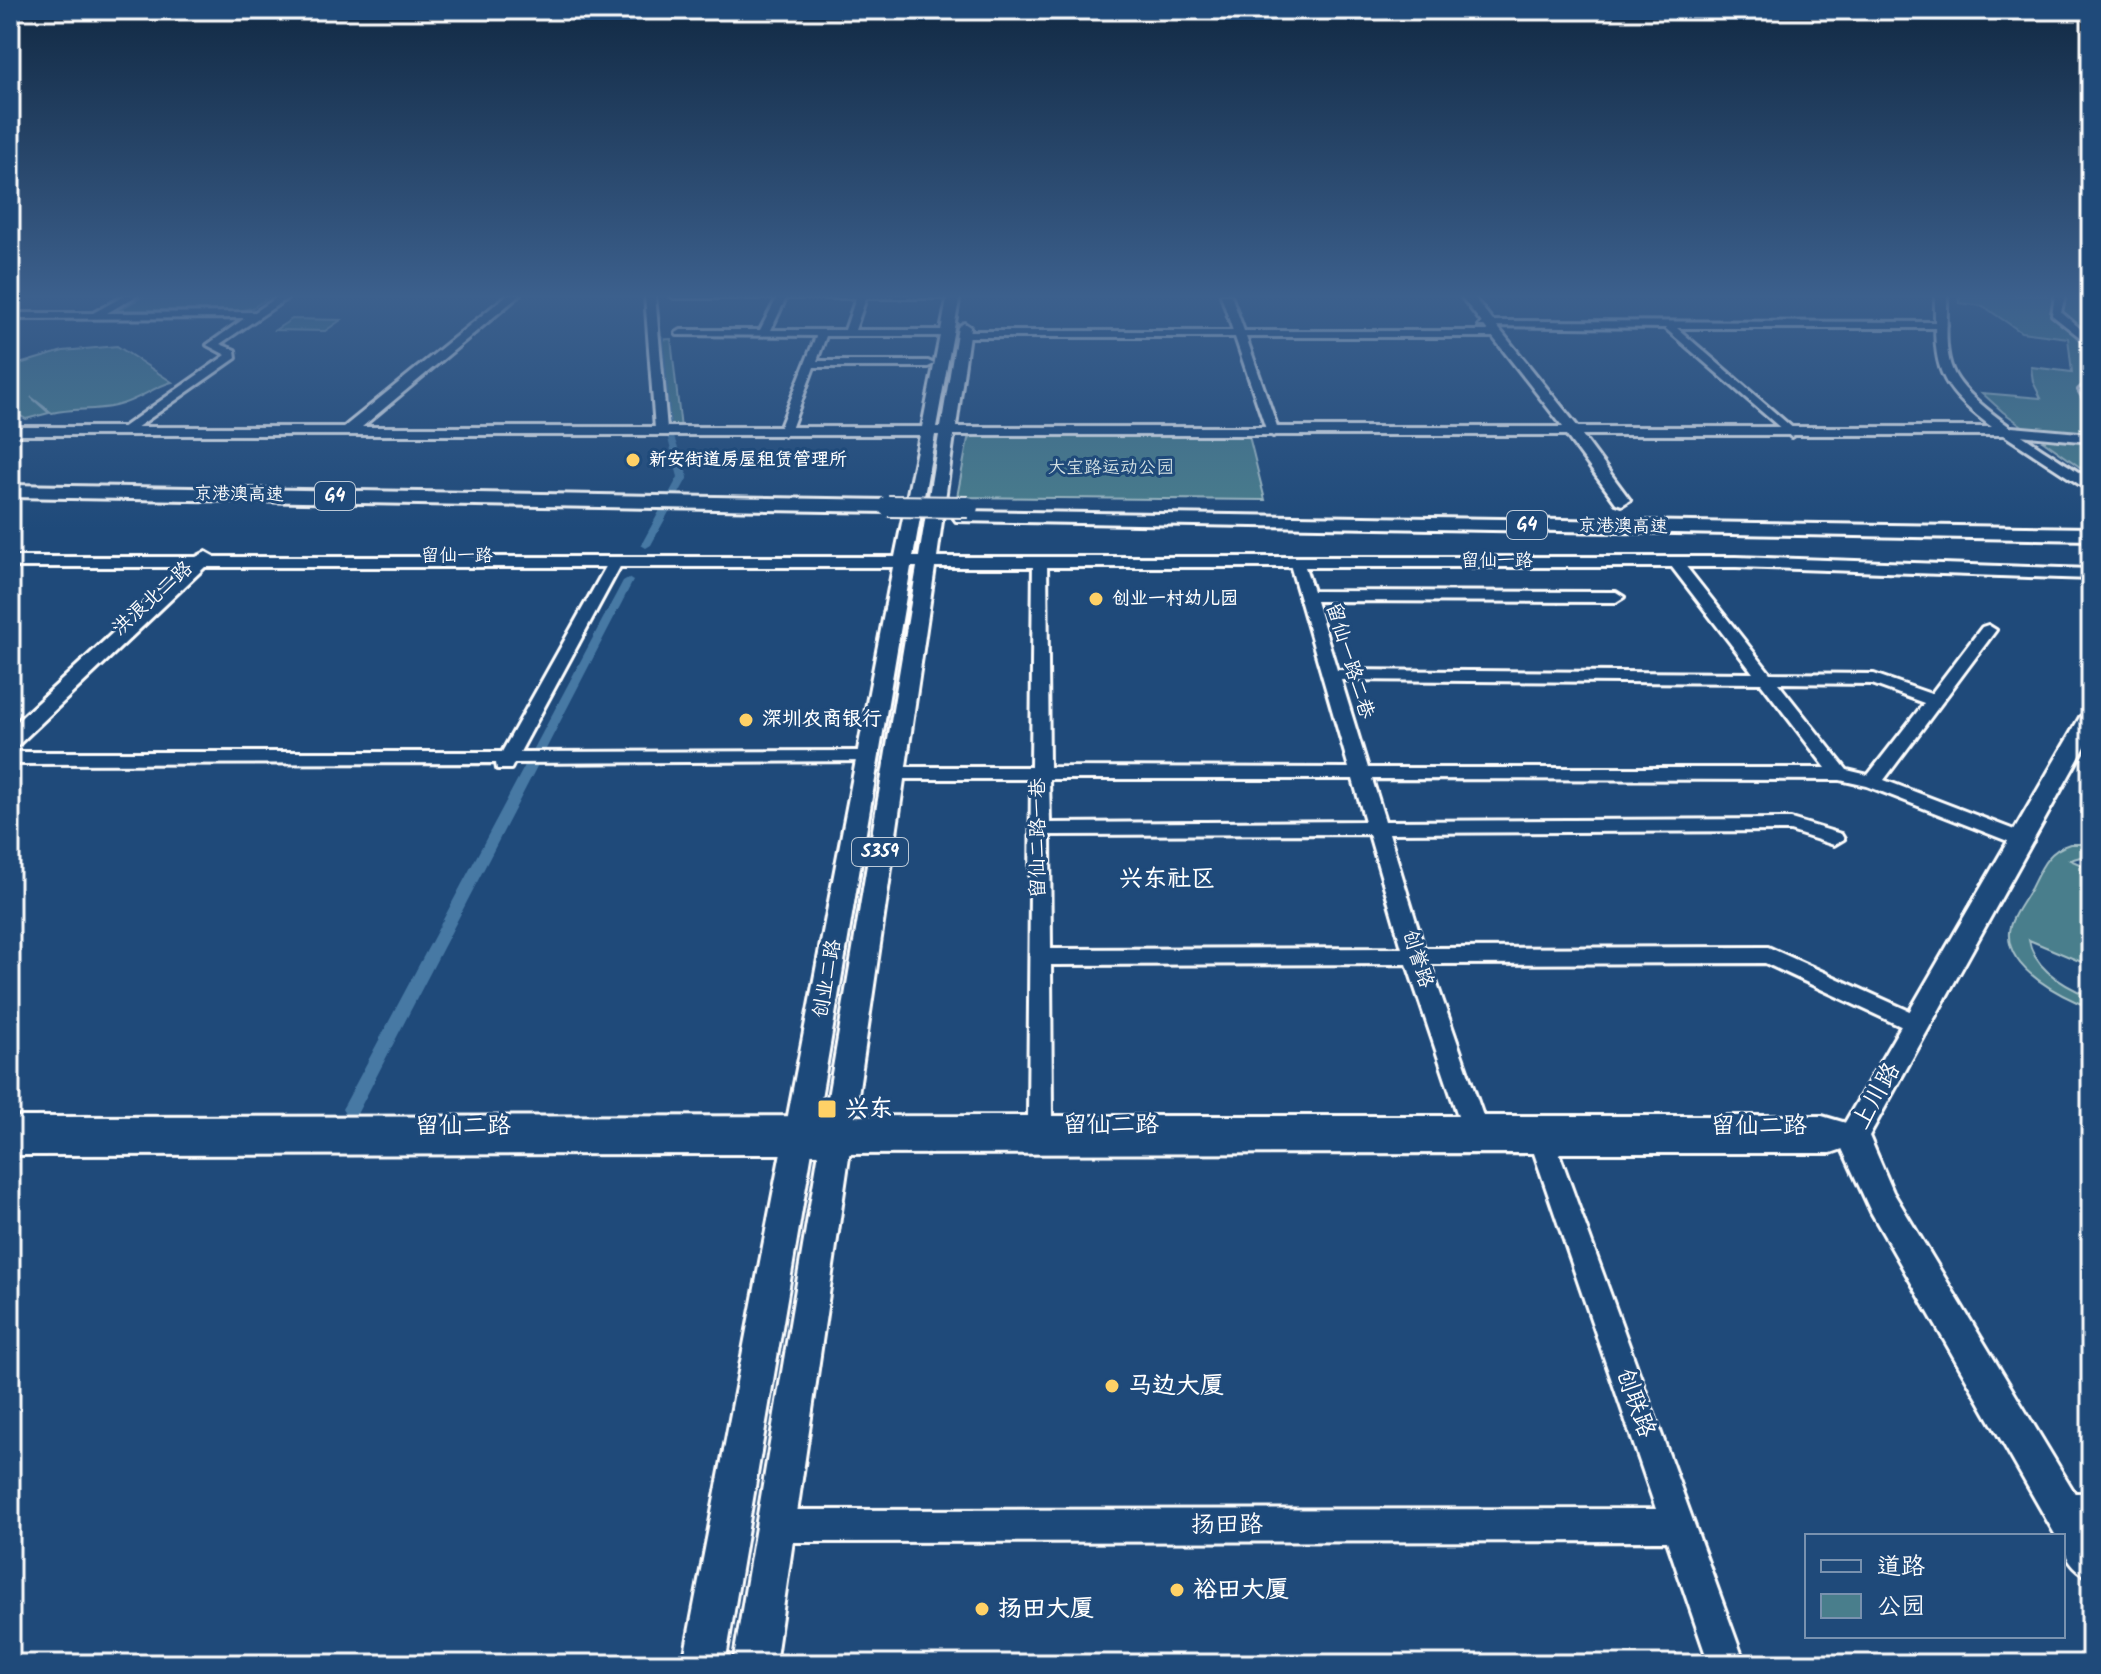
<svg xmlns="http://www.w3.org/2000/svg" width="2101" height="1674" font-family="Kalam,'LXGW WenKai TC',sans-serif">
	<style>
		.green { fill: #497e8c; stroke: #a4bec6; stroke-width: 2 }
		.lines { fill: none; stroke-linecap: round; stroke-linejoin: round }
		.canal { fill: #4779a4; fill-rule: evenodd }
		.minor-casing { stroke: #fff; stroke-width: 6 }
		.major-casing { stroke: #fff; stroke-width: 6 }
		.highway-casing { stroke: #fff; stroke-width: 6 }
		.minor { fill: #1f4a7a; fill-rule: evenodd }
		.major { fill: #1f4a7a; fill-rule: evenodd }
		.highway { fill: #1f4a7a; fill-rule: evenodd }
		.highway-bridge-casing { stroke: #fff; stroke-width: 24; stroke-linecap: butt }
		.highway-bridge { stroke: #1f4a7a; stroke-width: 20 }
		.poi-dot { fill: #ffd166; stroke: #1f4a7a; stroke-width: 3 }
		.labels { text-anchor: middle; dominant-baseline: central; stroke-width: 6; stroke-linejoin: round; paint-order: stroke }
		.far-poi-label { font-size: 18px; font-weight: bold; fill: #fff; stroke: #1f4a7a; text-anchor: start }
		.far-park-label { font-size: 18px; fill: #d2dfe2; stroke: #1f4a7a }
		.far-street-label { font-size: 18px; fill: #fff; stroke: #1f4a7a }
		.shield { fill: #1f4a7a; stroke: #bcc9d7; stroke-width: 2 }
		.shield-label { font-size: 18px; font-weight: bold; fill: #fff }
		.street-label { font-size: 20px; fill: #fff; stroke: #1f4a7a }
		.poi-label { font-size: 20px; font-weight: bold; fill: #fff; stroke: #1f4a7a; text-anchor: start }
		.quarter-label { font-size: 24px; font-weight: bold; fill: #fff; stroke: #1f4a7a }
		.near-street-label { font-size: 24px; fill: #fff; stroke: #1f4a7a }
		.near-poi-label { font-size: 24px; font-weight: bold; fill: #fff; stroke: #1f4a7a; text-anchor: start }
	</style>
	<rect width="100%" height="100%" fill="#1f4a7a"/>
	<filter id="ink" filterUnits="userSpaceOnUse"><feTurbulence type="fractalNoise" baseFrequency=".0125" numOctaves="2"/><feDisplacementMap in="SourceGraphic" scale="16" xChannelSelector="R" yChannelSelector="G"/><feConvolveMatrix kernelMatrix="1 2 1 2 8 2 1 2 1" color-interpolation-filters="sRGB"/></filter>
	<g filter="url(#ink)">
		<path class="green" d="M146 295H273L252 308 238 311 119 310Z
			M1959 295H2091V475L2003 412 1982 393 2041 398 2033 382 2031 367 2072 372 2068 338 2021 332 1983 306 1960 303Z
			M292 319 341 320 325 331 275 330Z
			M671 339 681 429H661L651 340Z
			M117 346 172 382C153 387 137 401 115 406 94 411 72 408 52 413L31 397 49 413 26 419 10 410V370L16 365 63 351Z
			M976 435 1249 436 1265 500 957 497 968 439Z
			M2070 844H2091V854L2070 860 2091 869V966L2029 940C2034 969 2066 987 2091 997V1008C2063 997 2006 970 2009 932 2010 918 2024 901 2031 888 2041 868 2047 851 2070 844Z"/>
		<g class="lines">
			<path class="canal" d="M660 335 664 337 671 423 667 426 663 423 656 337Z
				M667 435 674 437 688 477 651 545 646 548 641 545 678 477Z
				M628 578 633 581 357 1114 351 1116 345 1114 342 1109 345 1104 623 581Z"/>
			<defs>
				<path id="minor" d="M126 295H138L107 313 255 312 281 295H292L220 344 235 350 236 358 126 435 122 434V428L226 355 207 345 245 318 10 319V313H93Z
					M645 295H655L667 429 661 433 655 429Z
					M669 295H959L954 298H866L855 330H947L952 333 947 336H826L817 361H928L934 364 928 367H814L790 432 784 436 778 432 816 336 677 335 676 333 681 330H760L777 298H674ZM786 298H856L845 330H771Z
					M1221 295H1231L1244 331H1497L1502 334 1497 337H1246L1279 432 1273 436 1267 432 1235 337H963L958 334 963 331H1233Z
					M2055 295H2065L2061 312 2091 338V346L2052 315Z
					M1483 321 1942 322 1947 325 1942 328H1677L1795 430 1797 433 1791 437 1665 328 1479 326Z
					M2091 379V405L2087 404 2079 390Z
					M2012 427 2091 434V442L2008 434 2006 431Z
					M1040 557 1047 561 1049 767 1349 768 1289 561 1296 557 1303 561 1313 591 1616 592 1624 597 1616 602 1316 601 1337 670 1753 673 1668 562 1675 558 1680 559 1770 673 1874 674 1931 694 1982 627 1988 625 1996 630 1884 780 2030 836 2033 841 2023 847 1867 786 1840 780 1372 779 1385 821 1791 819 1841 834 1844 839 1834 845 1790 831 1389 833 1424 948 1768 947 1925 1018 1929 1024 1925 1030 1917 1033 1909 1030 1765 963 1430 964 1483 1116H1822L1863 1128 1867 1135 1863 1142 1831 1153H1559L1745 1664H1709L1667 1541 776 1542 764 1538 760 1526 764 1514 776 1510 1656 1509 1534 1153 10 1155V1117L1028 1116 1031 779H892L883 773 892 767H1031L1033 561ZM1341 680 1761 683 1826 768H1368ZM1778 683 1872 684 1924 703 1868 775 1847 770ZM1049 779H1353L1365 821 1050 823ZM1369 834 1402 948 1051 949 1050 835ZM1407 964 1458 1116H1052L1051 965Z
					M615 559 622 563 520 752 866 751 875 757 873 761 514 763 511 769H497L496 763 10 764V752H502L608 563Z
					M2062 1493H2091V1525H2062L2050 1521 2046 1509 2050 1497Z"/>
				<path id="major" d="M507 295H520L362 427H922L948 295H960L936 427H941L958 327 964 323 970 327 956 427H1563L1460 295H1472L1578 427H1992C1932 382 1935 365 1935 295H1947C1948 319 1943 346 1952 369 1965 405 2057 457 2091 480V492L2004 435H1582L1630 500 1622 505 1616 503 1566 435H954L937 557H1736L2091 569V579L1736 567H935L775 1664H733L917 567H911L725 1664H683L893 567H205L18 745 10 747V728L184 567H10V557H196L206 552 215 557H895L920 435H10V427H344ZM935 435H939L919 557H913Z
					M2091 711V736L1869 1136 1893 1192 2091 1520V1578C2073 1571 2063 1556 2063 1536H2056L1871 1212 1839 1142 1843 1126 2080 717Z"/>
				<path id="highway" d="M10 485 888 500 898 506 888 512 10 497Z
					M963 511 2091 528V540L956 521 953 517Z"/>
			</defs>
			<use href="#minor" class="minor-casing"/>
			<use href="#major" class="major-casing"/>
			<use href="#highway" class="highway-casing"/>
			<use href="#minor" class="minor"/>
			<use href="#major" class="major"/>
			<use href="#highway" class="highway"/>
			<defs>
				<path id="highway-bridge" d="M888 506 968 507"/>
			</defs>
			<use href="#highway-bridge" class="highway-bridge-casing"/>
			<use href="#highway-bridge" class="highway-bridge"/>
		</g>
	</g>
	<linearGradient id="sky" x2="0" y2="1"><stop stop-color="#112943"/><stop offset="0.56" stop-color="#3c608d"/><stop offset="1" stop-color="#3c608d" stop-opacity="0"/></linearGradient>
	<rect width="2101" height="529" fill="url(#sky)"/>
	<g class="poi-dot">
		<circle cx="633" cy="460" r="8"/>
		<circle cx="1096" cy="599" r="8"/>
		<circle cx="746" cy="720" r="8"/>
		<rect x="817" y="1099" width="20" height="20" rx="4"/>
		<circle cx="1112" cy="1386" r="8"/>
		<circle cx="1177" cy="1590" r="8"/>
		<circle cx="982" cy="1609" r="8"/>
	</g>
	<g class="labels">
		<g class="far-poi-label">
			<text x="649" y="460">新安街道房屋租赁管理所</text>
			<text x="1112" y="599">创业一村幼儿园</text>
		</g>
		<g class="far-park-label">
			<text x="1111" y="468">大宝路运动公园</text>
		</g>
		<g class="far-street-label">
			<text transform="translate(239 495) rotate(1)">京港澳高速</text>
			<text transform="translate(1623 527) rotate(1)">京港澳高速</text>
			<text x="457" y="556">留仙一路</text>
			<text x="1497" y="561">留仙一路</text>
		</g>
		<g class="shield">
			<rect x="315" y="482" width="40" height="28" rx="6"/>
			<rect x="1507" y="511" width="40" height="28" rx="6"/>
			<rect x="852" y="838" width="56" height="28" rx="6"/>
		</g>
		<g class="shield-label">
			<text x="335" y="496">G4</text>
			<text x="1527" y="525">G4</text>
			<text x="880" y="852">S359</text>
		</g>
		<g class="street-label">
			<text transform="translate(153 599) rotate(-42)">洪浪北二路</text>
			<text transform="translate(1349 661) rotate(73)">留仙一路二巷</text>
			<text transform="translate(1039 838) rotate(-90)">留仙二路一巷</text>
			<text transform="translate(1417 959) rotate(72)">创誉路</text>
			<text transform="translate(828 979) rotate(-80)">创业二路</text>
		</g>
		<g class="poi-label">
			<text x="762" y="720">深圳农商银行</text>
		</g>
		<g class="quarter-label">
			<text x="1167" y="879">兴东社区</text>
		</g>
		<g class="near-street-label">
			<text transform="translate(1877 1096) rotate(-61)">上川路</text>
			<text x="1111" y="1125">留仙二路</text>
			<text x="463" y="1126">留仙二路</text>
			<text x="1759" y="1126">留仙二路</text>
			<text transform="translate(1635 1403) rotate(70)">创联路</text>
			<text x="1227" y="1525">扬田路</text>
		</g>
		<g class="near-poi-label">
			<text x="845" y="1109">兴东</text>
			<text x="1128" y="1386">马边大厦</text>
			<text x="1193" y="1590">裕田大厦</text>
			<text x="998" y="1609">扬田大厦</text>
		</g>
	</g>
	<rect width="2101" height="1674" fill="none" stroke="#1f4a7a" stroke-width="40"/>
	<rect x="20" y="20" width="2061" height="1634" fill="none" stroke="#fff" stroke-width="3" filter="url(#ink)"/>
	<rect x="1805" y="1534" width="260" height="104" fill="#1f4a7a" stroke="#7992af" stroke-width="2"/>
	<rect x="1821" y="1560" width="40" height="12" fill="#1f4a7a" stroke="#7992af" stroke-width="2"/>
	<text x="1877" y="1574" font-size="24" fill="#ffffff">道路</text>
	<rect x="1821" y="1594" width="40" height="24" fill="#497e8c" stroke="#7992af" stroke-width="2"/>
	<text x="1877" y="1614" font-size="24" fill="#ffffff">公园</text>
</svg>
